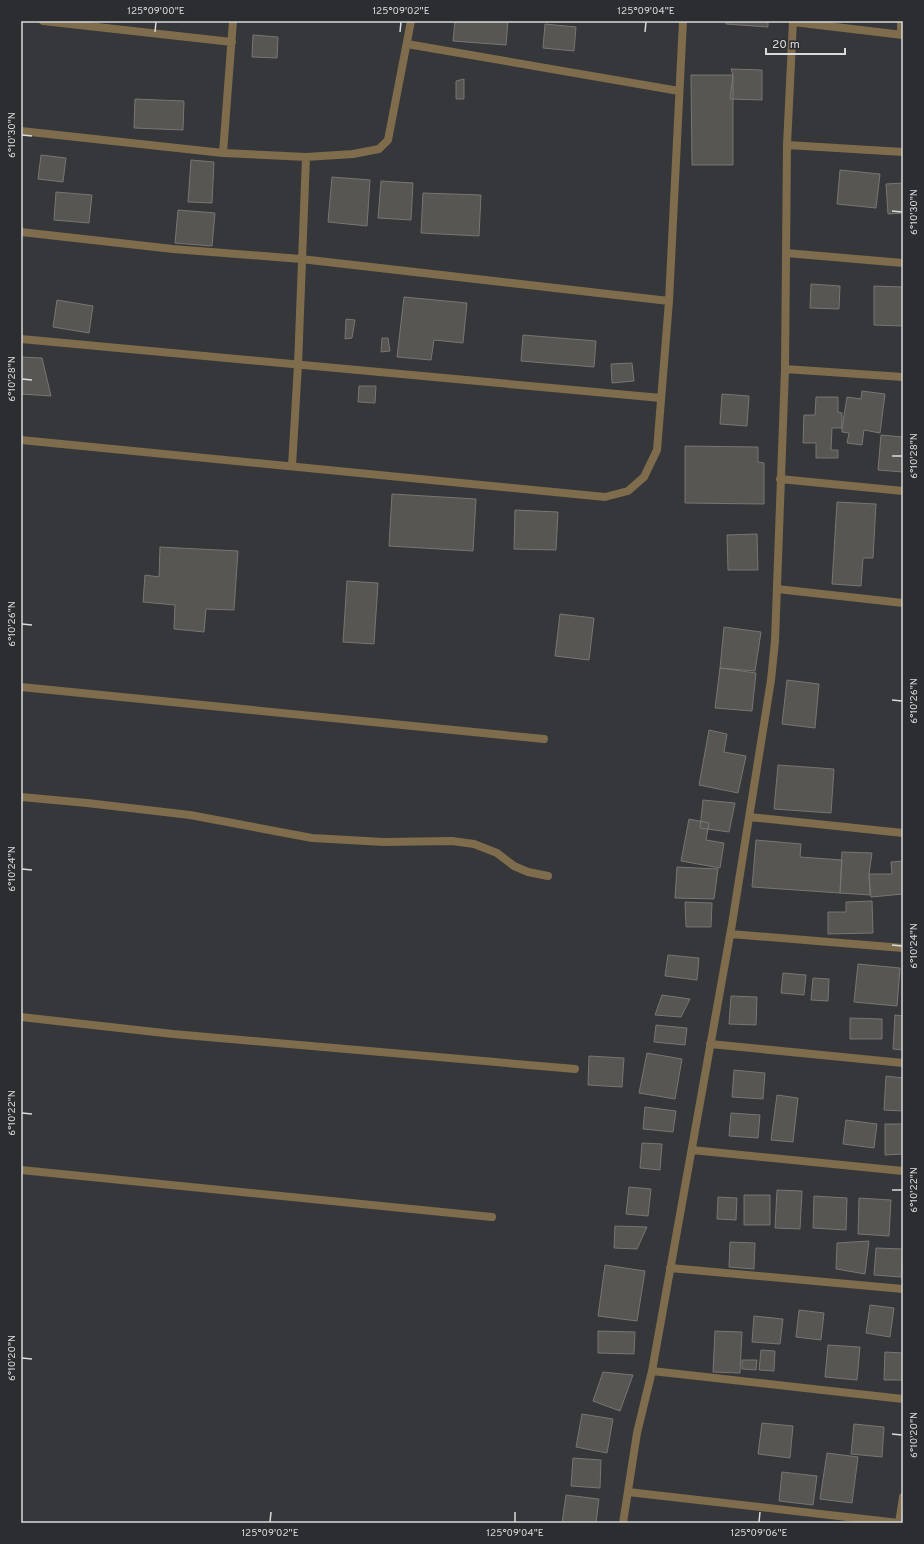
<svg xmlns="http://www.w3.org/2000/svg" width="924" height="1544" font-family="Overpass,sans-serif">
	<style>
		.building { fill: #585653; stroke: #787572 }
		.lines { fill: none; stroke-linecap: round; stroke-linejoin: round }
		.street { stroke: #7e6c4c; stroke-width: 8 }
		.ticks { fill: none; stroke: #d9dadc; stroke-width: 1.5 }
		.neatline { fill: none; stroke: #d9dadc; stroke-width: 1.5 }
		.ticks-label { font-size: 10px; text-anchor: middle; fill: #d9dadc }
	</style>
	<rect width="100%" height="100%" fill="#35373a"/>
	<path class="building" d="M455 21H508L506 45 453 41Z
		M726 21H768V27L726 24Z
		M545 24 576 27 574 51 543 48Z
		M253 35 278 37 277 58 252 57Z
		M731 69 762 70V100L730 99 733 75Z
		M691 75H733V165H692Z
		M464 79V99H456V81Z
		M135 99 184 101 183 130 134 128Z
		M41 155 66 158 63 182 38 179Z
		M191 160 214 162 212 203 188 202Z
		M840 170 880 174 876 208 837 204Z
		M332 177 370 180 367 226 328 222Z
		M381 181 413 183 411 220 378 218Z
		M903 183V213L888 214 886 184Z
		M56 192 92 195 89 223 54 220Z
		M423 193 481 195 479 236 421 233Z
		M178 210 215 213 212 246 175 243Z
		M811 284 840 286 839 309 810 308Z
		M874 286 903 287V326L874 325Z
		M404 297 467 303 463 343 434 340 431 360 397 357Z
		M57 300 93 306 89 333 53 327Z
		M346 319 355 320 352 338 345 339Z
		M523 335 596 341 594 367 521 361Z
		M382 338H388L390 351 381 352Z
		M21 357 42 358 51 396 21 394Z
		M632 363 634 381 612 383 611 364Z
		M359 386H376L375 403 358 402Z
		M862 391 885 394 880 433 864 430 862 445 847 443 849 433 842 432V428L847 397 861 399Z
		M722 394 749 396 747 426 720 424Z
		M816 397H838V412L842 413V428H832L831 450H838V458H816V443H803L804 415H815Z
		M881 435 903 437V472L878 470Z
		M685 446 758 447V462L764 463V504L685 503Z
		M392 494 476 499 473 551 389 546Z
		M837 502 876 504 873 558H863L861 586 832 584Z
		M515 510 558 512 556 550 514 549Z
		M757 534 758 570H728L727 535Z
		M160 547 238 551 234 610 206 609 204 632 174 629 175 605 143 602 145 575 159 577Z
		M347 581 378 583 374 644 343 642Z
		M560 614 594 618 589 660 555 656Z
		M724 627 761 632 755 671 720 668Z
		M720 668 756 673 752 711 715 708Z
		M787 680 819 684 815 728 782 724Z
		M709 730 727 734 724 752 746 756 738 793 699 785Z
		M778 765 834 769 831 813 774 809Z
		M703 800 735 803 729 832 700 828Z
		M689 819 709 823 706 840 724 843 720 868 681 861Z
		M756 840 801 844 800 857 842 860 840 893 752 887Z
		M842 852 872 853 869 874 870 895 840 893Z
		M903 861V894L871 897 869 874H892L891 862Z
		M677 867 718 869 714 899 675 898Z
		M872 901 873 933 828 934V912H846V902Z
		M685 902 712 903 711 927H686Z
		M668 955 699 958 697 980 665 976Z
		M858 964 900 968 897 1006 854 1002Z
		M783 973 806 975 804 995 781 993Z
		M813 978 829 979 828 1001 811 1000Z
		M662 995 690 999 681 1017 655 1015Z
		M731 996 757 997 756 1025 729 1024Z
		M895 1015 903 1016V1050L893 1049Z
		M850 1018 882 1019V1039H850Z
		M656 1025 687 1028 685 1045 654 1042Z
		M647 1053 682 1059 675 1099 639 1093Z
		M589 1056 624 1058 622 1087 588 1085Z
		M734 1070 765 1073 763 1099 732 1097Z
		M886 1076 903 1078V1111L884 1110Z
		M777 1095 798 1098 793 1142 771 1140Z
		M645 1107 676 1111 673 1132 643 1129Z
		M731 1113 760 1115 758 1138 729 1136Z
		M846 1120 877 1124 874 1148 843 1144Z
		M885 1124H903V1154L885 1155Z
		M642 1143 662 1144 660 1170 640 1168Z
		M629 1187 651 1189 648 1216 626 1214Z
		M777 1190 802 1191 800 1229 775 1228Z
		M744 1195H770V1225H744Z
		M814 1196 847 1198 846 1230 813 1228Z
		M718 1197 737 1198 736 1220 717 1219Z
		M859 1198 891 1200 889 1236 858 1234Z
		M615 1226 647 1227 637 1249 614 1248Z
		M869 1241 865 1274 836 1269 837 1243Z
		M730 1242 755 1243 754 1269 729 1267Z
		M876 1248 903 1249 901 1277 874 1275Z
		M605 1265 645 1271 637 1321 598 1316Z
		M870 1305 894 1308 890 1337 866 1333Z
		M799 1310 824 1313 821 1340 796 1337Z
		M754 1316 783 1319 780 1344 752 1342Z
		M598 1331 635 1332 634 1354 598 1353Z
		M715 1331 742 1332 740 1373 713 1372Z
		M828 1345 860 1347 857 1380 825 1377Z
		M761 1350 775 1351 774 1371 759 1370Z
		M885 1352 903 1353 902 1380H884Z
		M742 1360H757L756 1370 742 1369Z
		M603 1372 633 1375 620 1411 593 1401Z
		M582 1414 613 1419 607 1453 576 1447Z
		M762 1423 793 1426 790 1458 758 1454Z
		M854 1424 884 1427 882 1457 851 1454Z
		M827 1453 858 1457 852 1503 820 1499Z
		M573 1458 601 1460 600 1488 571 1486Z
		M782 1472 817 1476 813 1505 779 1501Z
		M566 1495 599 1499 596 1523H562Z"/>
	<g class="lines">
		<path class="street" d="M43 21 232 42
			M793 22 903 35
			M901 35V21
			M407 44 679 91
			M21 131 223 153 306 157 353 154 379 149 388 140 411 21
			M787 145 903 152
			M223 153 233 21
			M21 232 173 249 301 259 669 301
			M786 253 903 263
			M21 339 661 398
			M785 369 903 377
			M21 440 605 497 628 491 644 477 657 450 669 301 683 21
			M292 466 298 365 306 157
			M780 479 903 491
			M777 589 903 603
			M21 687 544 739
			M21 797 87 803 190 815 312 838 384 842 452 841 474 844 497 853 514 866 528 872 548 876
			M749 817 903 833
			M730 934 903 948
			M21 1017 173 1034 575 1069
			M710 1044 903 1063
			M692 1150 903 1171
			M21 1170 492 1217
			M670 1268 903 1289
			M652 1371 903 1399
			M628 1492 899 1523
			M623 1523 637 1433 652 1371 732 924 771 680 775 641 785 369 787 145 793 21
			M899 1523 903 1497"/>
	</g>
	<path class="ticks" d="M155 32 156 22M400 32 401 22M645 32 646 22M22 135 32 136M892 211 902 212M22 379 32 380M892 456H902M22 624 32 625M892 700 902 701M22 869 32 870M892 945 902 946M22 1113 32 1114M892 1190H902M22 1358 32 1359M892 1434 902 1435M270 1522 271 1512M515 1522V1512M759 1522 760 1512"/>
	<rect width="924" height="1544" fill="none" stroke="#2b2d30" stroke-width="44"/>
	<path d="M766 48v6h79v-6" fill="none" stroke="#d9dadc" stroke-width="2"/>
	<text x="772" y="48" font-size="12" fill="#d9dadc" stroke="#2b2d30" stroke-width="3" paint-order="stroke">20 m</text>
	<rect x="22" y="22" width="880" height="1500" class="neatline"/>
	<g class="ticks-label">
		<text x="156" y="14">125°09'00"E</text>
		<text x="401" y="14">125°09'02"E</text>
		<text x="646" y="14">125°09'04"E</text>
		<text transform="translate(11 135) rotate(-90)" y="4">6°10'30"N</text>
		<text transform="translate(913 212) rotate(-90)" y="4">6°10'30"N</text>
		<text transform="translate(11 379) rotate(-90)" y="4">6°10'28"N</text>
		<text transform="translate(913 456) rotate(-90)" y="4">6°10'28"N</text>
		<text transform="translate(11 624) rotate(-90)" y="4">6°10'26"N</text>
		<text transform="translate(913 701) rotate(-90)" y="4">6°10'26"N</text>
		<text transform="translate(11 869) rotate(-90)" y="4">6°10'24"N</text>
		<text transform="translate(913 946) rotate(-90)" y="4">6°10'24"N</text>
		<text transform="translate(11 1113) rotate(-90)" y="4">6°10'22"N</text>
		<text transform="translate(913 1190) rotate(-90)" y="4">6°10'22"N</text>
		<text transform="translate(11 1358) rotate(-90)" y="4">6°10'20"N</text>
		<text transform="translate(913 1435) rotate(-90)" y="4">6°10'20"N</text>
		<text x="270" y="1536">125°09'02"E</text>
		<text x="515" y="1536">125°09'04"E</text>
		<text x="759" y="1536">125°09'06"E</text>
	</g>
</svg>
